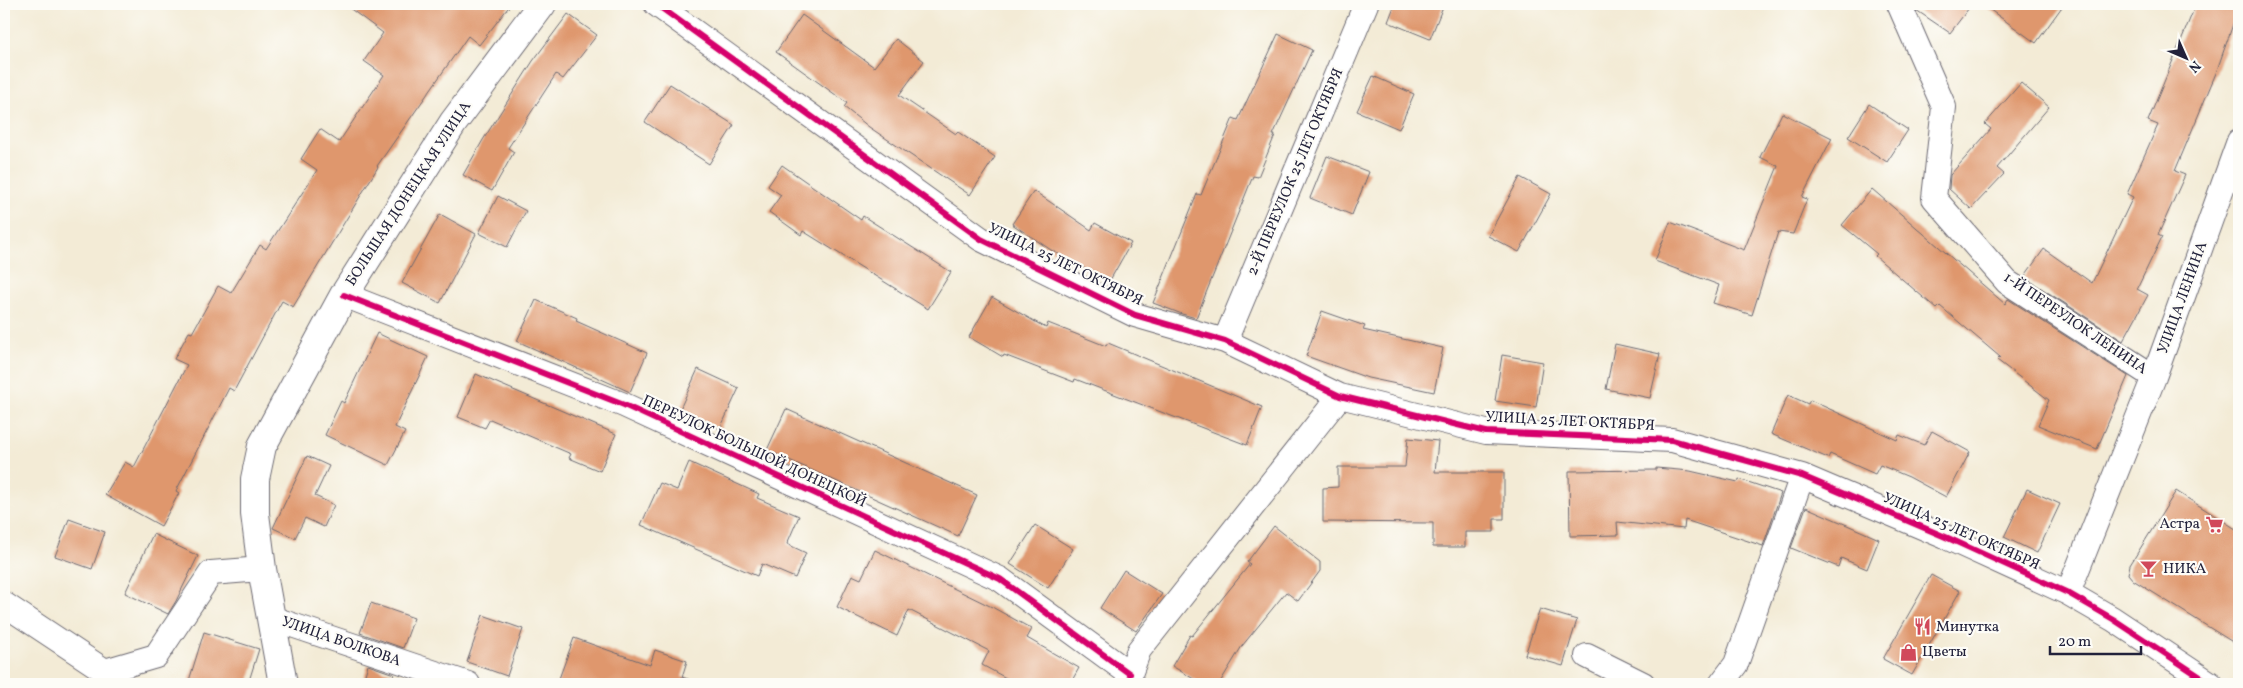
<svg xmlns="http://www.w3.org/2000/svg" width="2243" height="688" font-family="Vollkorn,serif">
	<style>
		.building { fill: #df976d }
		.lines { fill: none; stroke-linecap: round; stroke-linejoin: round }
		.street-casing { stroke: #6b6871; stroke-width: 26 }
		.secondary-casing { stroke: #6b6871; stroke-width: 30 }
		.street { stroke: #fff; stroke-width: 24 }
		.secondary { stroke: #fff; stroke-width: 28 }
		.cycleway-casing { stroke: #fdfcf7; stroke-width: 9 }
		.cycleway { stroke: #d6006c; stroke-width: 6 }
		.labels { text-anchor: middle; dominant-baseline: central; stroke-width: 4.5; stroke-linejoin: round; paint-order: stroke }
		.street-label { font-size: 15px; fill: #22223b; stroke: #fdfcf7 }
		.poi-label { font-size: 15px; fill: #22223b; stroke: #fdfcf7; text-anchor: start }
	</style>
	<rect width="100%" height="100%" fill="#fdfcf7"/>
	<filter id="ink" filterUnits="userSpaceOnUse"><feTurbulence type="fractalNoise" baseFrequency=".02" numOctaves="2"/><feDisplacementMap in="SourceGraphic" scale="10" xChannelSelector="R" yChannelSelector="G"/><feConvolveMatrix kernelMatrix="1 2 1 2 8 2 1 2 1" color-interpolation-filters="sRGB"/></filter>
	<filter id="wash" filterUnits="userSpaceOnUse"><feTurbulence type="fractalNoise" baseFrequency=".0096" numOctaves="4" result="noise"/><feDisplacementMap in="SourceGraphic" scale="20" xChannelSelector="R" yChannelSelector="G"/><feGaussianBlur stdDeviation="1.12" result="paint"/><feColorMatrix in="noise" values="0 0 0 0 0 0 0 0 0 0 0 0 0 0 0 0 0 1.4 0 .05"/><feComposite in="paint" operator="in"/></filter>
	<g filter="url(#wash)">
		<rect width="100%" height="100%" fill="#f3ebd6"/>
		<g id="blocks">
			<path class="building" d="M344 4H511L479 45 468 36 377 166 378 167 293 307 282 301 234 391 229 388 176 491 179 493 161 526 105 495 125 462 134 467 187 365 174 359 189 332 192 333 218 286 231 293 260 245 266 249 317 170 301 159 320 129 339 142 384 75 364 61 383 33Z
				M1395 4H1444L1430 39 1388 22Z
				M1914 4H1972L1950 33 1916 10Z
				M1982 4H2064L2036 43Z
				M2196 4H2239V7L2216 73 2175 171 2185 175 2158 235 2162 237 2137 289 2148 295 2123 341 2024 277 2044 249 2092 283 2133 197 2127 194 2158 125 2148 121Z
				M568 14 597 35 563 79 556 74 508 148 514 152 492 191 463 175 483 140 533 61Z
				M802 15 874 67 896 39 924 61 899 95 956 134 958 132 995 157 970 195 869 127 844 107 847 103 776 52Z
				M1278 34 1312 50 1273 135H1275L1258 177 1253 176 1196 318 1182 314 1153 303 1197 194 1201 195 1233 118 1238 120Z
				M1373 76 1414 94 1399 129 1357 111Z
				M2021 83 2049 107 1997 168 2004 174 1971 209 1949 189 1950 175 1991 129 1985 124Z
				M670 84 734 125 709 164 645 122Z
				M1869 104 1908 130 1887 162 1848 137Z
				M1782 113 1832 138 1802 197 1807 199 1793 234 1778 232 1752 315 1713 303 1719 285 1655 261 1670 222 1744 250 1778 166 1760 157Z
				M1327 156 1369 172 1352 215 1310 198Z
				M782 165 861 220 863 216 951 272 928 309 803 231 801 235 769 212 781 195 768 186Z
				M1520 177 1551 194 1519 252 1488 236Z
				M1872 189 2005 304 2008 299 2128 376 2097 449 2038 425 2049 400 1997 360 2000 357 1940 306 1937 309 1875 256 1877 254 1842 225Z
				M1034 191 1091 230 1095 223 1131 243 1109 282 1051 250 1012 224Z
				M498 196 526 211 507 247 479 233Z
				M440 214 476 234 440 303 402 283Z
				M992 297 1046 328 1048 323 1106 346 1108 343 1262 407 1247 445 1075 379 1074 382 1004 355 1003 357 969 337Z
				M536 300 577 318 576 321 647 353 630 392 517 341Z
				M1322 311 1365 326 1363 330 1443 348 1434 392 1368 378 1306 356Z
				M377 333 428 357 395 427 405 432 388 465 325 435 341 401 344 403Z
				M1615 344 1660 354 1650 398 1606 389Z
				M1502 355 1543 362 1536 407 1495 401Z
				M698 369 739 388 720 429 679 411Z
				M476 374 616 434 600 471 569 458 571 454 490 419 485 428 458 417Z
				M1788 395 1808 404 1810 400 1897 440 1899 435 1924 445 1932 431 1970 452 1946 497 1909 477 1880 465 1875 474 1830 454 1828 458 1771 434Z
				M786 409 977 495 958 536 767 450Z
				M1408 438 1438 441 1435 472H1504V519H1494V532H1465V547H1433V523L1323 522V488L1338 487V467H1405Z
				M307 456 329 466 315 496 334 505 324 527 305 518 295 538 273 528Z
				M689 462 759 494 757 498 799 516 787 544 806 553 795 578 762 564 757 576 641 525 660 483 677 490Z
				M1656 468 1690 471 1738 482 1739 479 1781 493 1763 546 1685 520 1684 529 1617 522 1618 535 1570 536 1569 471 1656 470Z
				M2027 489 2060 504 2037 553 2004 537Z
				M2176 491 2239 531V646L2133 580 2128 574 2130 565Z
				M1806 507 1879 539 1867 569 1841 558 1838 567 1791 548Z
				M69 519 105 532 92 569 55 556Z
				M1035 525 1073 549 1048 588 1010 564Z
				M1274 526 1320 562V571L1298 601 1286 592 1242 646 1219 684H1202L1172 666 1190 635 1192 636 1250 564 1247 562Z
				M153 534 198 556 176 601 168 614 125 593Z
				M875 550 992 607 1032 629 1027 638 1079 668 1070 684H1017L982 665 989 651 909 610 897 636 837 607 852 575 861 579Z
				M1124 570 1162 594 1136 631 1100 608Z
				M1931 575 1960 591 1912 675 1883 659Z
				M371 603 414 618 403 648 360 633Z
				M1540 609 1577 620 1563 666 1525 655Z
				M483 615 523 629 507 676 467 662Z
				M204 632 259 649 248 684H188Z
				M574 638 650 665 655 650 687 661 682 677 694 681 693 684H557Z
				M368 665 394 674 390 684H362Z"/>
		</g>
	</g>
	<g filter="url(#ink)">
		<use href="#blocks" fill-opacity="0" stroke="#6b6871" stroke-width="1"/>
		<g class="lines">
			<defs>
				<path id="street" d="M656 4 981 239 1135 315 1225 341 1340 396 1486 432 1672 440 1802 476 1948 538 2068 593 2113 619 2211 684
					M1899 4 1944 107 1934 198 2007 282 2154 377
					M344 295 624 405 1000 579 1130 674
					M1225 341 1366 4
					M2068 593 2154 377 2239 141
					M4 604 105 671 156 656 211 573 262 569
					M271 618 468 684
					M1587 656 1643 684
					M1131 684 1130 674 1139 650 1340 396
					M1721 684 1736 664 1802 476"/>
				<path id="secondary" d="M283 684 262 569 255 514V479L262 446 344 295 453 123 542 4"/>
			</defs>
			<use href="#street" class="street-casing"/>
			<use href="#secondary" class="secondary-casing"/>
			<use href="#street" class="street"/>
			<use href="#secondary" class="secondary"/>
			<defs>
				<path id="cycleway" d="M656 4 981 239 1135 315 1225 341 1340 396 1486 432 1672 440 1802 476 1948 538 2068 593 2113 619 2211 684
					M344 295 624 405 1000 579 1130 674"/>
			</defs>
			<use href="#cycleway" class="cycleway-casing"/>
			<use href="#cycleway" class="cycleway"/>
		</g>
	</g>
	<defs>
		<symbol id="supermarket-bare" viewBox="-9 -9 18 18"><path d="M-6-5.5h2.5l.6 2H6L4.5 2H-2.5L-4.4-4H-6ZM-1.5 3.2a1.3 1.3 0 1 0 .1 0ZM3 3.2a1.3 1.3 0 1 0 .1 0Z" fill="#d1495b" stroke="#fdfcf7" stroke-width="2.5" paint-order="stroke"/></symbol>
		<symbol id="bar-bare" viewBox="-9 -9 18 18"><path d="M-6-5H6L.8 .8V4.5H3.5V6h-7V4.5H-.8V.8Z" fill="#d1495b" stroke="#fdfcf7" stroke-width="2.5" paint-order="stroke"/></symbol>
		<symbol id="restaurant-bare" viewBox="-9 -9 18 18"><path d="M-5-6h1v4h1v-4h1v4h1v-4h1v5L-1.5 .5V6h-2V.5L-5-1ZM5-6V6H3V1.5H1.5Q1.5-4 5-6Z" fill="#d1495b" stroke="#fdfcf7" stroke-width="2.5" paint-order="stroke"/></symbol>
		<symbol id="shop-bare" viewBox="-9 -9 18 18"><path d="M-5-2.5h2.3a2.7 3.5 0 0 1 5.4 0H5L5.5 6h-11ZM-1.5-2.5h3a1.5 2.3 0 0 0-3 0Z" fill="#d1495b" stroke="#fdfcf7" stroke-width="2.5" paint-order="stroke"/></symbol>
	</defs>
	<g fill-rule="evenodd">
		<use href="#supermarket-bare" x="2202" y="512" width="25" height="25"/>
		<use href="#bar-bare" x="2136" y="556" width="25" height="25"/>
		<use href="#restaurant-bare" x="1910" y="614" width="25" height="25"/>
		<use href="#shop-bare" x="1896" y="640" width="25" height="25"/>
	</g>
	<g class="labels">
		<g class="street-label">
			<text transform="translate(1296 172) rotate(-67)">2-Й ПЕРЕУЛОК 25 ЛЕТ ОКТЯБРЯ</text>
			<text transform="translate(409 194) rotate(-57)">БОЛЬШАЯ ДОНЕЦКАЯ УЛИЦА</text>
			<text transform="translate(1065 265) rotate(26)">УЛИЦА 25 ЛЕТ ОКТЯБРЯ</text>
			<text transform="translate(2183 298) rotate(-70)">УЛИЦА ЛЕНИНА</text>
			<text transform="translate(2075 324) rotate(34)">1-Й ПЕРЕУЛОК ЛЕНИНА</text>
			<text transform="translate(1570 422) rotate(3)">УЛИЦА 25 ЛЕТ ОКТЯБРЯ</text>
			<text transform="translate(754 452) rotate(25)">ПЕРЕУЛОК БОЛЬШОЙ ДОНЕЦКОЙ</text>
			<text transform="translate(1961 532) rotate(24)">УЛИЦА 25 ЛЕТ ОКТЯБРЯ</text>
			<text transform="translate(341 642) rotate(19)">УЛИЦА ВОЛКОВА</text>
		</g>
		<g class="poi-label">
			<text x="2200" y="524" text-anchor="end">Астра</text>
			<text x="2163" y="569">НИКА</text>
			<text x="1936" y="627">Минутка</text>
			<text x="1922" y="652">Цветы</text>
		</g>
	</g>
	<rect width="2243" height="688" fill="none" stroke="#fdfcf7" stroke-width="20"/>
	<g transform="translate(2186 58) rotate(135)" stroke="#fdfcf7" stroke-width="4" paint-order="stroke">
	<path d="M0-4L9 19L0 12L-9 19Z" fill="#22223b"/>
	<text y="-8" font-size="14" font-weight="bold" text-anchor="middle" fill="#22223b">N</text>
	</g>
	<path d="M2050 646v8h91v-8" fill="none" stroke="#22223b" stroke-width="2.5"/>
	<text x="2058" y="646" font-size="15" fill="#22223b" stroke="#fdfcf7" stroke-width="4" paint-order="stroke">20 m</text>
</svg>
